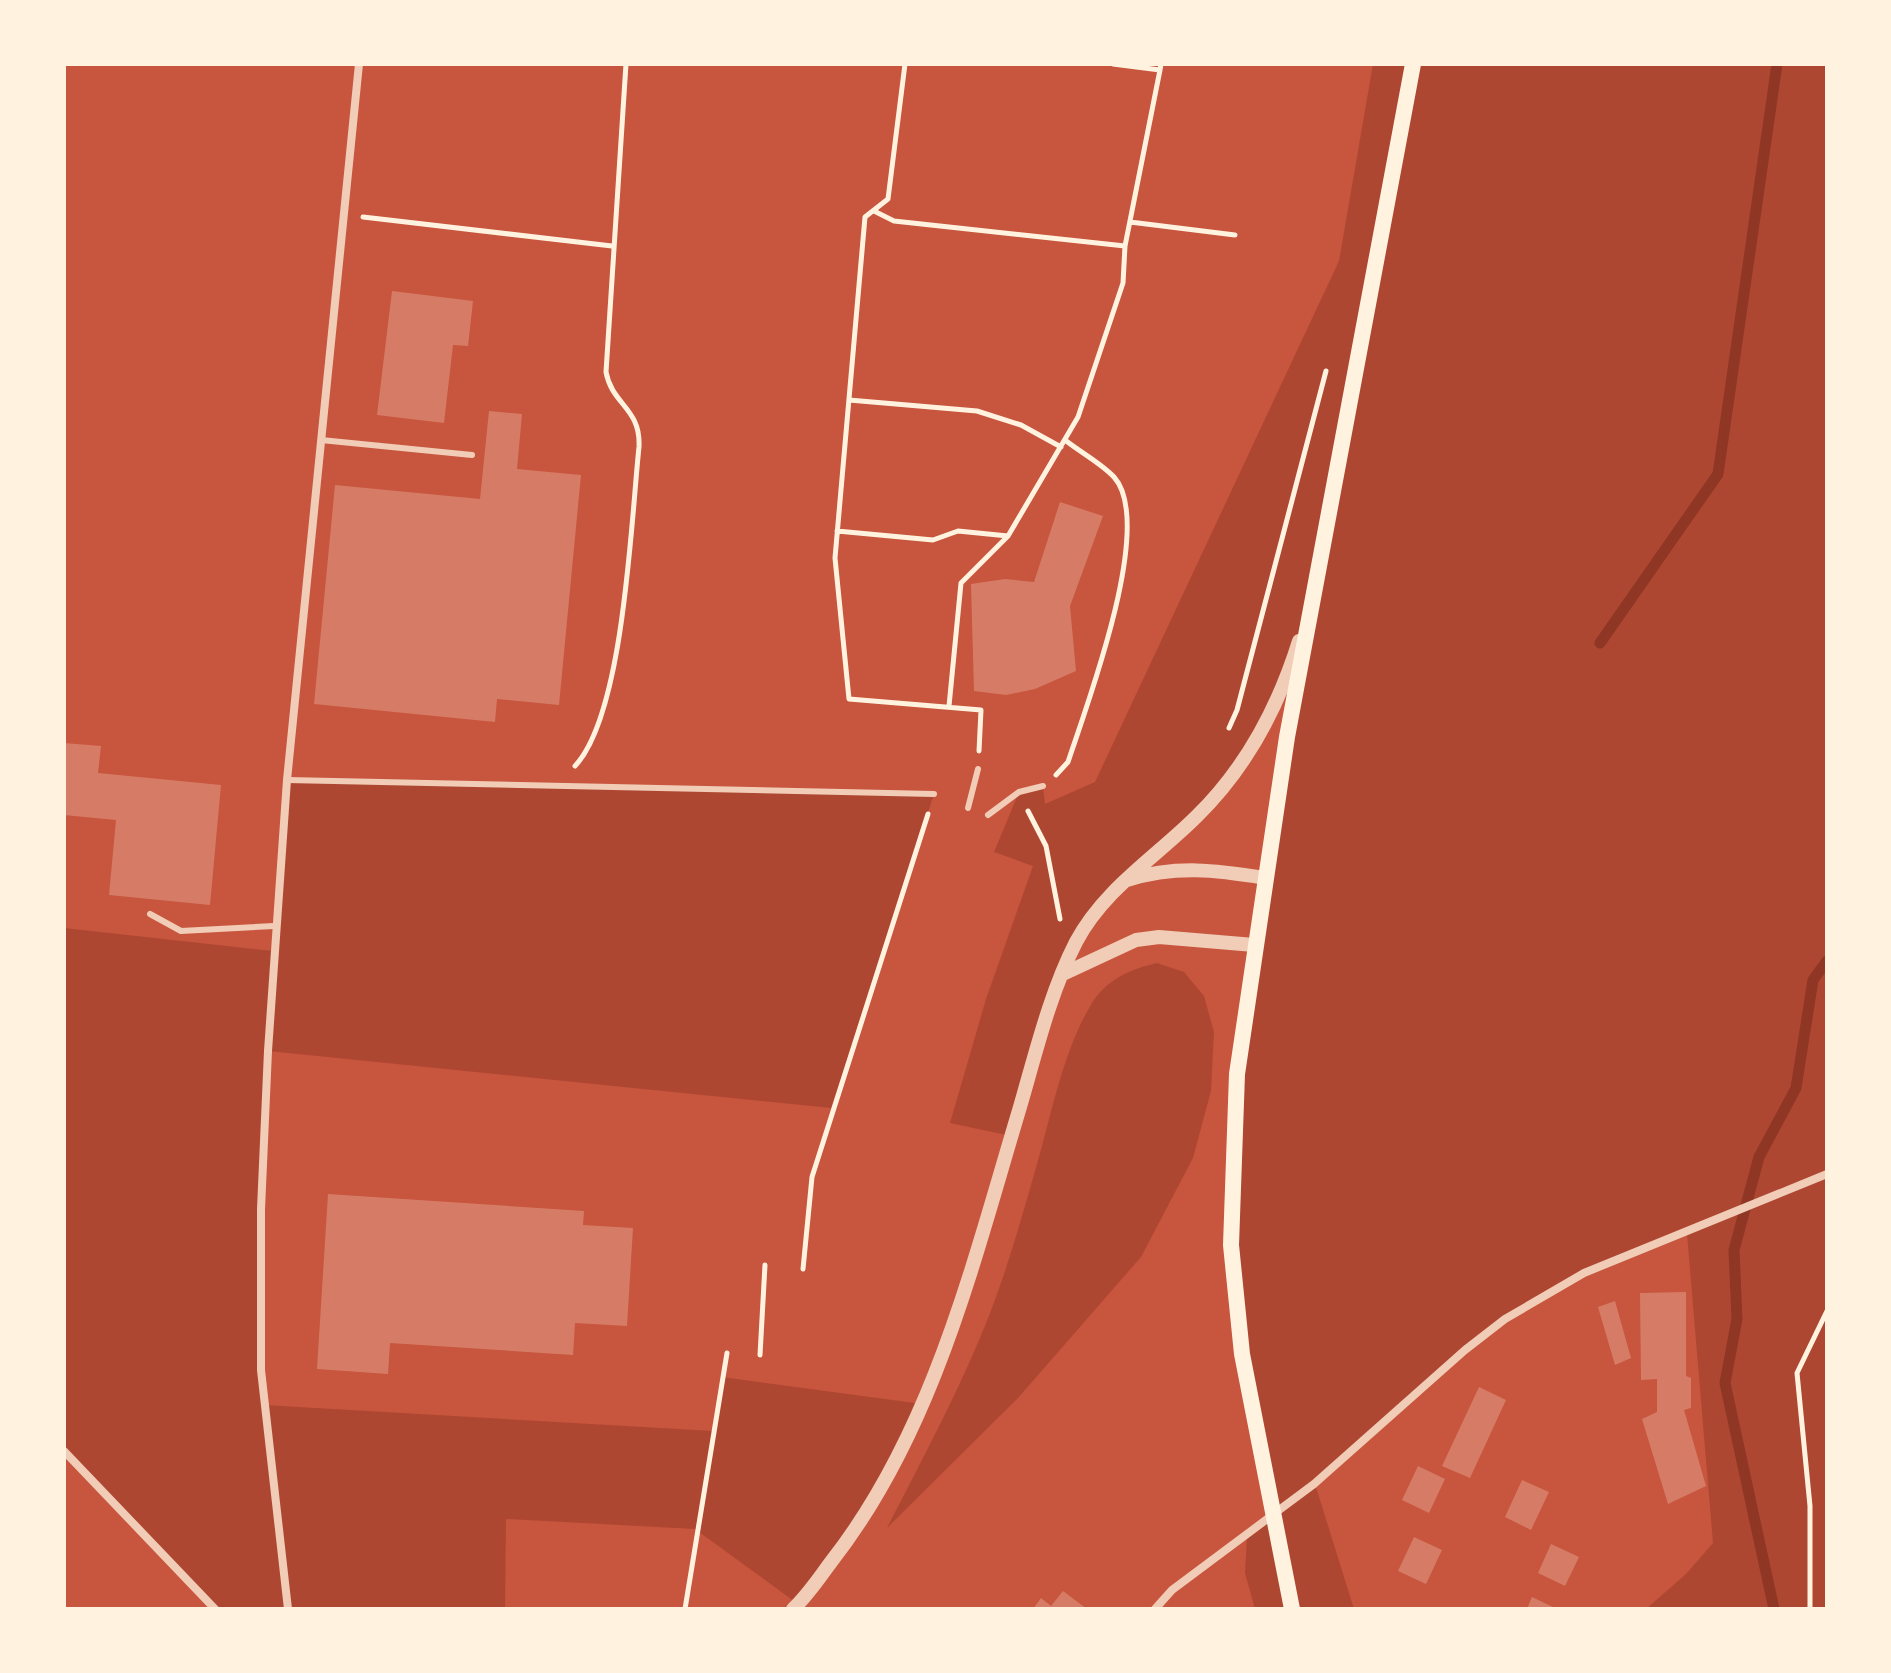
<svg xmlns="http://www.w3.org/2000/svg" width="1891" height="1673" font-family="'PT Sans Narrow',sans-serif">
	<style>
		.green { fill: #ae4732 }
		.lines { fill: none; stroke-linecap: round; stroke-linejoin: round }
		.stream { stroke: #8f3625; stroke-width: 11 }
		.building { fill: #d67c66 }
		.path { stroke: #fff3e0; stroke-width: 5 }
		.service { stroke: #f1ccb7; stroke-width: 6 }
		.minor { stroke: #f1ccb7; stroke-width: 8 }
		.tertiary { stroke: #f1ccb7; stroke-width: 14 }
		.secondary { stroke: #fff3e0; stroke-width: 16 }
	</style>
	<rect width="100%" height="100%" fill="#c8553d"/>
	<path class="green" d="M1373 64H1827V1609H1646L1686 1574 1713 1543 1687 1234 1584 1273 1504 1319 1315 1484 1354 1609H1255L1245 1573 1247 1535 1276 1514 1231 1245 1254 945 1287 737 1288 675 1232 778 1154 853 1076 942 1011 1136 950 1123 986 999 1033 866 994 852 1019 792 1043 786 1045 804 1095 782 1339 261Z
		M287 780 934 794 831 1108 268 1051 260 1309 264 1405 713 1431 722 1377 922 1404 890 1470 798 1604 695 1529 506 1519 505 1609H215L64 1451V928L273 951Z
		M1157 963 1184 972 1204 996 1214 1032 1211 1091 1193 1158 1141 1257 1018 1398 887 1528C929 1446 975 1362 1004 1274 1018 1232 1030 1189 1042 1146 1055 1098 1066 1046 1092 1003 1107 979 1131 969 1157 963Z"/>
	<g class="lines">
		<path class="stream" d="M1600 643 1718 474 1777 64
			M1774 1609 1725 1383 1737 1319 1734 1250 1759 1157 1796 1088 1813 980 1827 961"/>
	</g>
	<path class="building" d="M392 291 473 301 468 346 453 345 444 423 377 415Z
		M489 411 522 414 517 469 581 475 559 705 497 699 495 722 314 704 335 485 480 499Z
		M1060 502 1103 516 1070 606 1076 671 1035 689 1006 695 974 691 971 584 1005 579 1034 582Z
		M64 743 101 746 98 773 221 785 210 905 109 895 116 820 64 815Z
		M328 1194 584 1211 583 1225 633 1228 627 1326 575 1323 573 1355 390 1343 388 1374 317 1369Z
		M1686 1292V1376L1691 1378V1408L1684 1410 1706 1486 1668 1504 1642 1419 1657 1412V1379L1641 1380 1640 1293Z
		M1615 1301 1631 1358 1615 1365 1598 1307Z
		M1479 1387 1506 1400 1470 1478 1442 1466Z
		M1418 1466 1445 1479 1429 1513 1402 1500Z
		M1522 1480 1549 1492 1531 1530 1505 1517Z
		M1414 1537 1442 1550 1426 1584 1398 1571Z
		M1551 1544 1579 1557 1565 1586 1538 1573Z
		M1063 1591 1087 1609H1033L1041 1598 1051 1606Z
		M1532 1597 1557 1609H1527Z"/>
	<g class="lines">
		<path class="path" d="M905 64 888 199 865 217 835 558 849 699 981 710 979 751
			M1113 64 1160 70 1161 64
			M874 211 894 221 1125 246
			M363 217 612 246
			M1130 222 1235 235
			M849 400 977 411 1021 425 1061 447
			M837 531 933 540 958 531 1008 536
			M949 706 961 583 1008 536 1078 417 1123 283 1125 246 1160 70
			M1229 728 1237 710 1326 371
			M575 766C624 714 631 521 639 447 641 408 612 405 606 372L626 64
			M1056 775 1068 762C1086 707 1156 524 1114 477 1101 463 1080 452 1065 440
			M1028 811 1046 846 1060 919
			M803 1269 812 1177 928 814
			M760 1355 765 1265
			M685 1609 727 1353
			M1810 1609V1506L1797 1373 1827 1311"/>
		<path class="service" d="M321 440 472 455
			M287 780 934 794
			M968 808 978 769
			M988 815 1019 792 1043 786
			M150 914 181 931 274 926"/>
		<path class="minor" d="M64 1451 215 1609
			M288 1609 261 1370V1209L268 1051 287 780 359 64
			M1155 1609 1172 1590 1314 1484 1465 1350 1505 1319 1584 1273 1827 1174"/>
		<path class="tertiary" d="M1127 880C1176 865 1216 870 1265 878
			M1063 974 1136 940 1159 937 1254 945
			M793 1609C808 1595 819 1578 831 1562 933 1432 973 1263 1020 1107 1036 1052 1050 993 1076 942 1104 889 1156 857 1197 816 1246 768 1279 705 1299 641"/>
		<path class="secondary" d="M1292 1609 1242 1354 1231 1245 1237 1074 1287 737 1413 64"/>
	</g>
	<rect width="1891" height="1673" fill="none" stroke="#fff3e0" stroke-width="132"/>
</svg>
